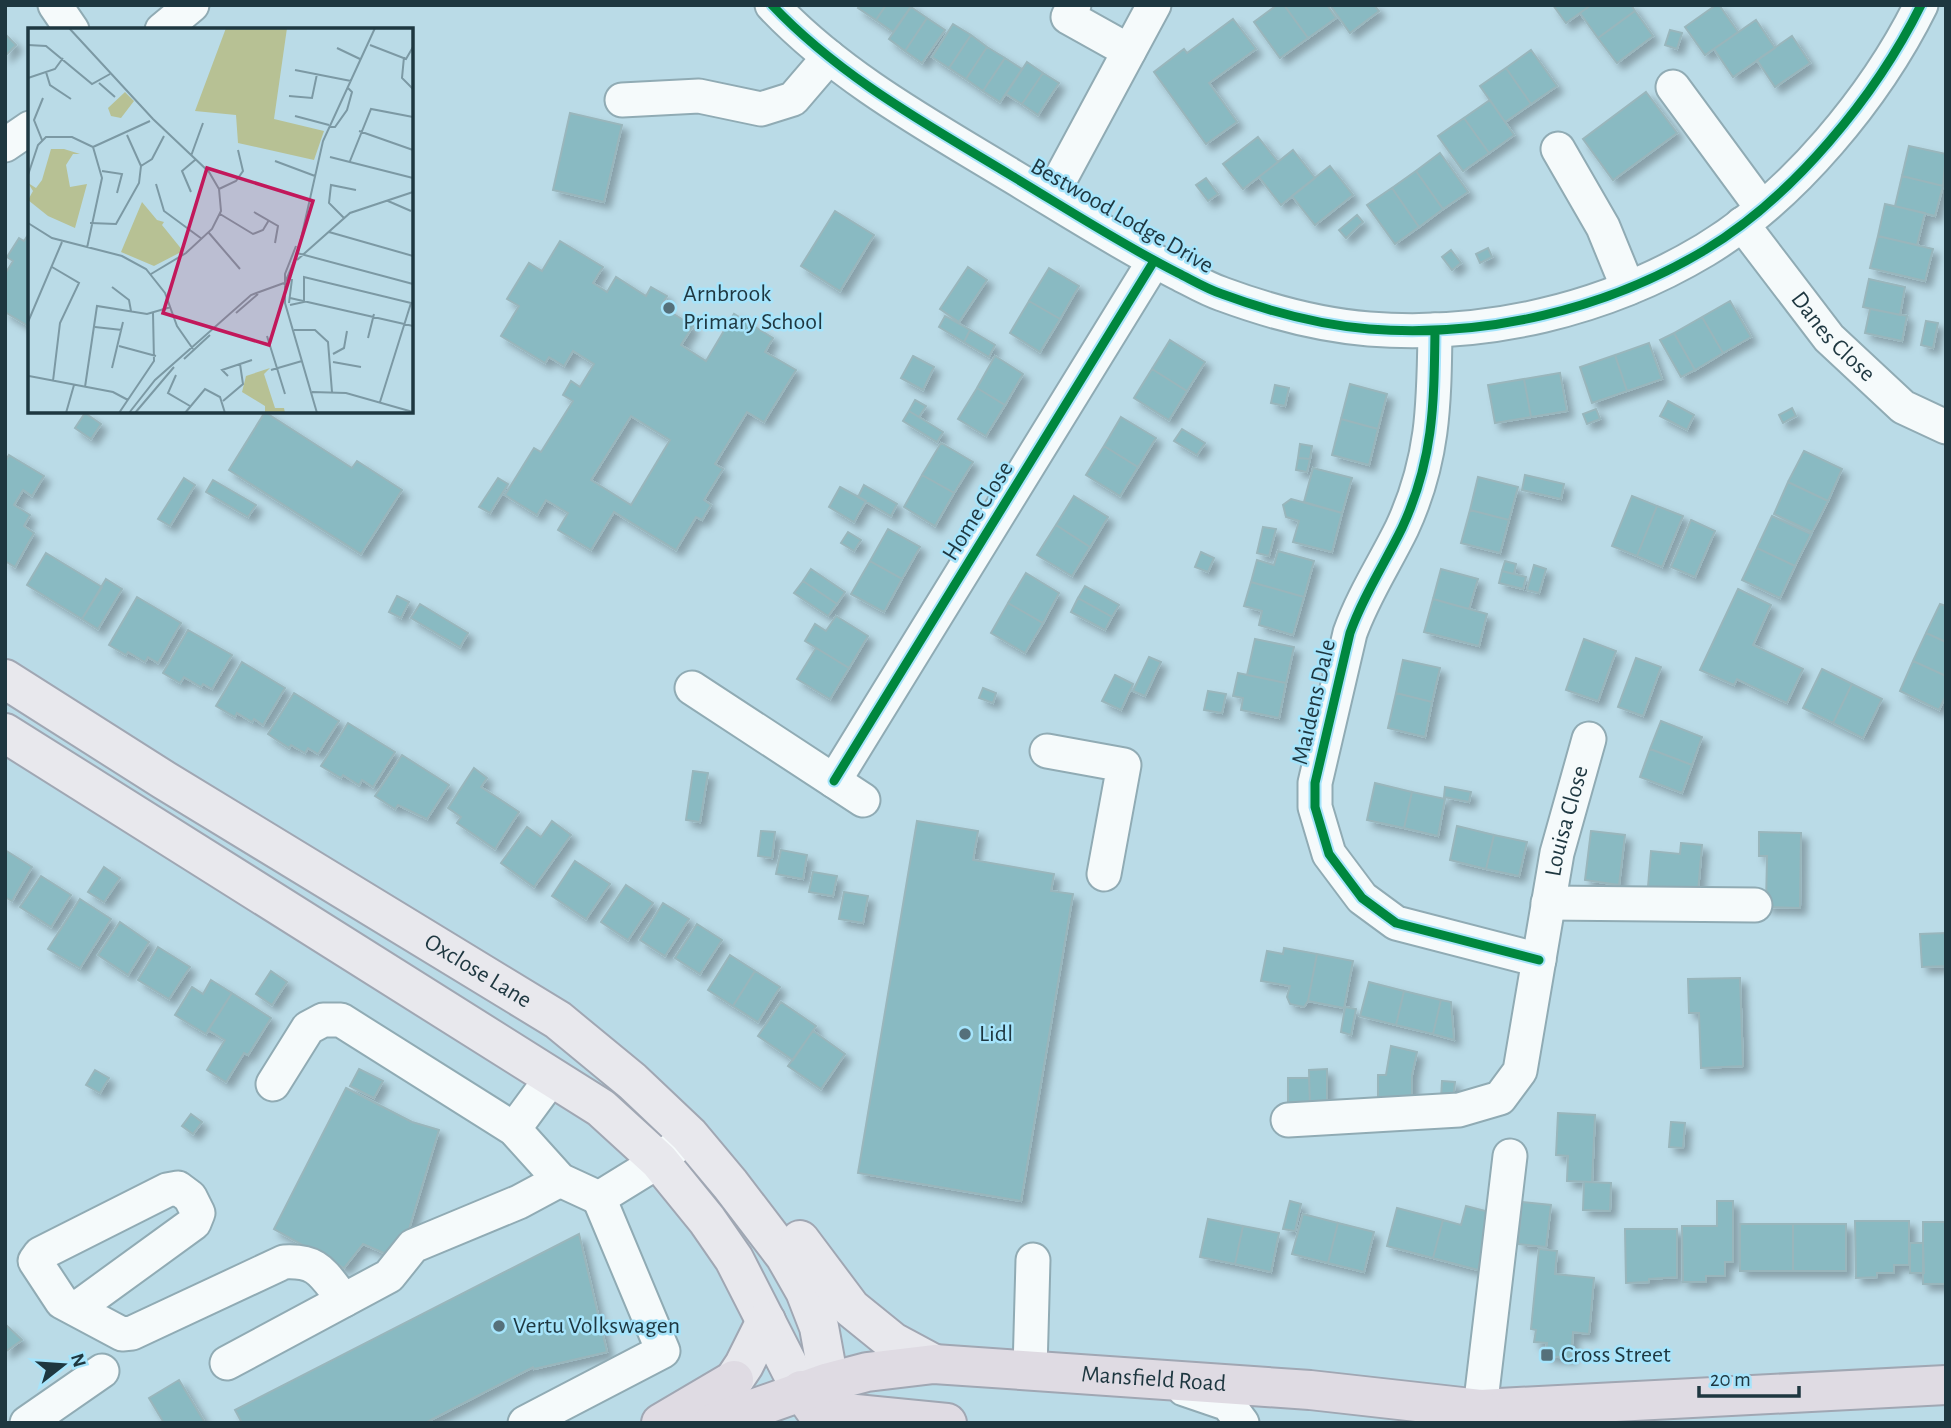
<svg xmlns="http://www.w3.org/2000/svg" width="1951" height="1428" font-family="'Alegreya Sans',sans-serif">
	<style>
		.building { fill: #89bac2; stroke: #99b6bc; stroke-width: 2; fill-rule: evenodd; filter: url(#shadow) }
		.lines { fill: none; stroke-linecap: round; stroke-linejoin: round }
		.minor-casing { stroke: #90abb4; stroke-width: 37 }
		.major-casing { stroke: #a0a7b3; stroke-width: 42 }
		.highway-casing { stroke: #a0a7b3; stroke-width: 42 }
		.minor { stroke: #f5fafb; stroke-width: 33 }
		.major { stroke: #e8e8ed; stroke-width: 38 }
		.highway { stroke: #dfdbe3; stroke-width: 38 }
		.cycleway-casing { stroke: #a6e4fb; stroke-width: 13 }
		.cycleway { stroke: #00873e; stroke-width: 9 }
		.poi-dot { fill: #55707a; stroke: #a6e4fb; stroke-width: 2.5 }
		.labels { text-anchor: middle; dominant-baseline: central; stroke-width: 5; stroke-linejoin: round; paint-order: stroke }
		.street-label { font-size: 24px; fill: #1e3740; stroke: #a6e4fb }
		.poi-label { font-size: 24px; fill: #1e3740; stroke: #a6e4fb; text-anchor: start }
		.inset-road { fill: none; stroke: #7c99a4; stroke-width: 2 }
		.view { fill: #c2185b; fill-opacity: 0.15; stroke: #c2185b; stroke-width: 3.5 }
		.inset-edge { fill: none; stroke: #1e3740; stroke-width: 3.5 }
	</style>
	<defs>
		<filter id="shadow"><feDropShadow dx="6" dy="6" stdDeviation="3.5" flood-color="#0004"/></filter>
	</defs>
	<rect width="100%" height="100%" fill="#badbe7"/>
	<path class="building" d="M860 5H886L876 20 858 8Z
		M886 5H912L893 32 876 20Z
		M1277 5H1284L1308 38 1280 58 1254 22Z
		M1284 5H1327L1336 18 1308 38Z
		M1330 5H1374L1379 11 1350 33Z
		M1553 5H1591L1566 23Z
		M1591 5H1631L1635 11 1598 38 1580 13Z
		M1716 5H1719L1738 32 1705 55 1685 27Z
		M911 7 927 18 905 51 889 39Z
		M1635 11 1653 36 1617 63 1598 38Z
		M927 18 945 30 922 63 905 51Z
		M1233 19 1256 49 1209 83 1237 122 1206 144 1154 72 1184 49 1187 53Z
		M1756 20 1775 48 1733 77 1714 49Z
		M953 24 971 35 949 68 932 57Z
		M1670 30 1682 33 1677 49 1665 45Z
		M5 34 16 45 5 56Z
		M971 35 987 47 966 79 949 68Z
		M1792 36 1810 63 1775 87 1757 60Z
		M987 47 1005 58 983 91 966 79Z
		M1531 50 1557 86 1531 104 1506 68Z
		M1005 58 1022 69 1000 102 983 91Z
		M1027 62 1043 73 1022 104 1006 94Z
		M1506 68 1531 104 1505 122 1480 86Z
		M1043 73 1059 83 1038 115 1022 104Z
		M1646 92 1677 133 1613 180 1583 139Z
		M1490 100 1514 135 1489 153 1464 118Z
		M570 113 622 125 604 202 553 190Z
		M1464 118 1489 153 1463 171 1438 136Z
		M1258 137 1278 162 1243 189 1223 164Z
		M1909 146 1946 154 1943 186 1902 176Z
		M1293 150 1315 178 1281 205 1259 177Z
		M1440 153 1468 192 1443 209 1416 171Z
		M1330 166 1353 195 1315 225 1292 196Z
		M1416 171 1443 209 1419 227 1392 188Z
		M1902 176 1943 186 1935 216 1895 206Z
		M1206 178 1218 194 1208 201 1196 185Z
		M1392 188 1419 227 1395 244 1367 205Z
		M1885 204 1925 213 1917 245 1878 236Z
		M835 211 874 235 840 291 801 266Z
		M1357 215 1363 222 1346 238 1339 230Z
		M30 232V327L5 312V274L13 261 7 257 19 238 24 241Z
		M1878 236 1933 249 1925 281 1870 268Z
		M560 241 603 267 593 283 607 292 616 277 646 296 651 287 667 296 661 306 693 326 681 345 706 361 734 314 773 338 765 352 796 370 764 422 747 412 715 464 723 469 704 500 711 505 702 520 696 517 676 550 614 512 591 550 558 530 568 513 546 500 537 515 505 495 534 448 541 452 573 401 563 395 571 381 580 387 594 364 573 351 564 366 549 357 545 363 501 336 519 306 507 299 529 263 542 271ZM631 416 670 440 631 505 591 480Z
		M1488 248 1492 257 1480 263 1476 254Z
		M1451 250 1461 263 1452 270 1442 257Z
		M968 267 987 280 959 322 940 309Z
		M1049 268 1079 286 1060 319 1029 301Z
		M1869 279 1905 287 1900 315 1863 307Z
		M1029 301 1060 319 1040 352 1010 333Z
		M1730 301 1751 337 1723 353 1702 317Z
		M1870 309 1907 316 1902 341 1865 333Z
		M945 316 970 330 964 342 939 327Z
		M1702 317 1723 353 1695 370 1674 333Z
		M1926 321 1938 323 1933 348 1921 345Z
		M970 330 995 345 989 357 964 342Z
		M1674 333 1695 370 1681 377 1660 340Z
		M1170 340 1205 362 1187 391 1152 369Z
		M1649 343 1662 379 1627 391 1615 355Z
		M1615 355 1627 391 1592 403 1580 367Z
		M913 356 934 367 923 390 901 378Z
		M995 356 1023 374 1005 405 977 388Z
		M1152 369 1187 391 1169 420 1134 398Z
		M1560 373 1567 411 1531 417 1524 379Z
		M1524 379 1531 417 1495 423 1488 385Z
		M1350 384 1387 394 1378 429 1341 419Z
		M1275 385 1289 388 1285 406 1271 403Z
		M977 388 1005 405 986 436 958 419Z
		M915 400 926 406 919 417 909 411Z
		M1668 401 1694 415 1687 430 1660 416Z
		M1792 408 1796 416 1783 423 1779 415Z
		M1596 409 1600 419 1587 424 1583 414Z
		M909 411 943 432 937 442 903 421Z
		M265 412 352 468 357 461 402 490 361 554 229 470Z
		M85 413 101 424 91 439 75 428Z
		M1121 417 1156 438 1138 467 1104 446Z
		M1341 419 1378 429 1369 465 1332 455Z
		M1182 429 1205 443 1197 455 1174 441Z
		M941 443 973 462 954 493 922 475Z
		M1300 444 1312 446 1310 459 1298 458Z
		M1104 446 1138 467 1120 496 1086 475Z
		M1804 451 1842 469 1828 501 1788 482Z
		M9 455 44 476 32 496 23 490 14 505 30 515 24 526 34 533 15 567 5 561V462Z
		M1298 458 1310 459 1307 472 1296 470Z
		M1313 468 1352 478 1342 513 1304 502Z
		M922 475 954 493 935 526 904 507Z
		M1525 475 1564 484 1561 499 1522 490Z
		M1478 477 1518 487 1509 520 1470 510Z
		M184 478 195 485 170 526 158 519Z
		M498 478 508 484 490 513 479 507Z
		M213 480 256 505 248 517 206 492Z
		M1788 482 1828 501 1812 532 1774 514Z
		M864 485 897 504 891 516 858 497Z
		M840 487 866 501 854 522 829 507Z
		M1074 496 1108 517 1090 547 1056 525Z
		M1632 496 1657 506 1637 556 1612 546Z
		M1291 499 1342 513 1332 552 1293 542 1299 521 1286 517 1283 505Z
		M1657 506 1683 516 1662 567 1637 556Z
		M1470 510 1509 520 1500 553 1461 543Z
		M1772 516 1811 534 1795 566 1757 548Z
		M1691 520 1715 531 1695 577 1671 567Z
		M1056 525 1090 547 1072 576 1037 555Z
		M1263 527 1276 529 1269 556 1257 553Z
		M888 529 920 547 902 579 870 561Z
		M848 532 861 540 854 551 841 543Z
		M1757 548 1795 566 1780 598 1742 580Z
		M1278 551 1314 561 1304 597 1251 582 1257 560 1274 565Z
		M1201 552 1214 558 1208 572 1195 567Z
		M46 553 102 587 82 619 27 585Z
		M870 561 902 579 884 612 851 594Z
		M1505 561 1516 564 1514 574 1502 571Z
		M1534 565 1546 569 1539 593 1527 590Z
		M811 569 845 592 837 604 803 581Z
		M1441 569 1478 579 1469 609 1433 599Z
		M1502 571 1526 577 1523 589 1499 583Z
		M1026 573 1059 593 1043 623 1008 603Z
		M106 579 122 589 98 629 82 619Z
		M803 581 837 604 828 616 794 593Z
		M1251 582 1304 597 1293 635 1259 625 1262 611 1244 606Z
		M1085 586 1119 605 1112 617 1078 598Z
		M1738 589 1771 605 1753 645 1803 669 1787 703 1737 679 1734 685 1700 670Z
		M397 596 409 602 401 618 389 612Z
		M137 597 181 623 158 663 148 657 145 662 128 652 126 655 109 645Z
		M1078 598 1112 617 1105 630 1071 612Z
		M1433 599 1487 614 1479 646 1424 632Z
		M1008 603 1043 623 1025 653 991 633Z
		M420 604 468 633 460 647 411 618Z
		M1940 604 1946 606V642L1926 633Z
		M836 616 868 636 849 668 805 641 815 624 826 631Z
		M188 630 232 655 212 689 203 684 201 687 184 677 180 683 163 673Z
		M1926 633 1946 642V676L1913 661Z
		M1255 639 1294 647 1286 683 1247 675Z
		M1584 639 1616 651 1598 701 1566 690Z
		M816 648 849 668 830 699 797 679Z
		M1149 657 1161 662 1145 696 1133 691Z
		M1636 658 1661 667 1643 716 1618 707Z
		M1403 660 1440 668 1432 702 1396 693Z
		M1913 661 1946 676V695L1939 710 1900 691Z
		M242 662 285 688 263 725 254 719 252 722 237 713 235 717 216 706Z
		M1822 669 1852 684 1833 723 1803 708Z
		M1238 673 1286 683 1279 718 1241 710 1243 698 1233 696Z
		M1115 675 1133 684 1121 710 1102 701Z
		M1852 684 1882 699 1863 738 1833 723Z
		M983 688 996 693 993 703 979 698Z
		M1208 691 1226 694 1222 713 1204 710Z
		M294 693 339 721 318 754 308 748 305 753 291 745 289 748 268 734Z
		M1396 693 1432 702 1425 737 1388 728Z
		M1661 721 1702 737 1692 765 1650 749Z
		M348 723 395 752 373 787 362 780 359 785 343 775 341 778 321 766Z
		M1650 749 1692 765 1682 793 1640 777Z
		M402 755 449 785 427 819 398 805 395 809 375 796Z
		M474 768 487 778 481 787 519 812 495 849 457 823 461 817 448 808Z
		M693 771 708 773 700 822 686 820Z
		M1375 783 1412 792 1404 828 1367 820Z
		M1445 787 1471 792 1469 802 1444 797Z
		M1412 792 1445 799 1438 836 1404 828Z
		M552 821 571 835 534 887 501 863 527 827 541 837Z
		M917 821 978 831 973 860 1054 874 1051 891 1073 894 1021 1201 858 1173Z
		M1457 826 1494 835 1486 869 1450 860Z
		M761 831 775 832 772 858 758 856Z
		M1591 831 1625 835 1619 885 1585 880Z
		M1759 832 1801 833 1800 908 1766 907 1767 856H1759Z
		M1494 835 1527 842 1519 876 1486 869Z
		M1681 843 1702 845 1698 892 1648 887 1651 851 1680 854Z
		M5 850 32 867 12 901 5 897Z
		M781 850 807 855 803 879 776 874Z
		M575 861 610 884 586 919 552 896Z
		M104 867 120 878 104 902 88 892Z
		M813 872 837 876 833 896 809 892Z
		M41 876 71 895 51 927 20 907Z
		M626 885 653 903 628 940 601 922Z
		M844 892 868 896 863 923 839 919Z
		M80 899 111 919 80 968 48 949Z
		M663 903 689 919 665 956 640 940Z
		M120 922 149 942 128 975 98 955Z
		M697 924 722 940 700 974 675 958Z
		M1946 933V966L1922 967 1920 934Z
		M158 947 190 967 169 999 138 980Z
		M1284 948 1317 954 1308 1001 1304 1007 1290 1004 1287 997 1290 986 1261 981 1267 951 1283 954Z
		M1317 954 1353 961 1344 1008 1308 1001Z
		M730 955 755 971 733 1006 708 990Z
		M271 971 287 982 272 1005 256 994Z
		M755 971 780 987 758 1022 733 1006Z
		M1740 978 1743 1066 1701 1068 1699 1013H1689L1688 979Z
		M211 980 232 993 206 1034 175 1015 192 987 203 994Z
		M1369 982 1404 991 1396 1025 1360 1016Z
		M1404 991 1441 1000 1433 1034 1396 1025Z
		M232 993 271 1018 248 1055 244 1053 226 1082 207 1070 225 1040 208 1030Z
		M1441 1000 1451 1002 1454 1040 1433 1034Z
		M781 1002 816 1026 793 1060 758 1036Z
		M1345 1007 1356 1009 1351 1035 1341 1032Z
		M813 1031 845 1054 821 1089 788 1066Z
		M1391 1046 1417 1052 1412 1075V1100H1378V1075H1386Z
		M359 1069 383 1081 374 1098 350 1086Z
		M1327 1069V1106H1310L1309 1070Z
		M95 1070 109 1078 100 1093 86 1085Z
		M1288 1078H1309L1310 1106H1288Z
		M1442 1081 1455 1082 1453 1100 1441 1099Z
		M346 1088 412 1122 439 1130 403 1249 384 1253 363 1244 344 1268 274 1229Z
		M1558 1113 1595 1115 1592 1182 1567 1181 1568 1156 1556 1155Z
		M191 1114 202 1122 193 1134 182 1126Z
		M1671 1122 1685 1123 1683 1148 1669 1147Z
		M1584 1182 1611 1183 1610 1211 1583 1210Z
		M1290 1201 1301 1204 1295 1231 1283 1229Z
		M1717 1201H1733V1262H1725V1276H1706V1282H1683L1682 1226H1717Z
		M1522 1202 1551 1205 1546 1247 1518 1244Z
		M1466 1206 1493 1213 1478 1270 1433 1258 1443 1220 1461 1225Z
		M1397 1208 1443 1220 1433 1258 1387 1246Z
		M1303 1214 1338 1223 1328 1263 1292 1254Z
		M1208 1219 1243 1226 1235 1264 1200 1257Z
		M1855 1221H1909V1265H1894V1273H1877V1277L1856 1278Z
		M1923 1222H1946V1284H1923Z
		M1338 1223 1374 1232 1364 1272 1328 1263Z
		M1740 1224H1793V1271H1740Z
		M1793 1224H1846V1271H1793Z
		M1243 1226 1279 1233 1271 1272 1235 1264Z
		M1625 1229H1677V1277L1649 1279V1282L1626 1283Z
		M579 1234 607 1352 534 1369 533 1367 425 1423H242L235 1410Z
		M1910 1243H1923L1924 1273H1910Z
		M1539 1249 1557 1251 1555 1274 1594 1278 1589 1334 1573 1332 1571 1358 1546 1356 1547 1343 1534 1342 1536 1330 1531 1329Z
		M5 1324 22 1340 5 1352Z
		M179 1380 205 1423H164L149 1398Z"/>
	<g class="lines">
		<defs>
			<g id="minor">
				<path d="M55 5 72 30"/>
				<path d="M772 5C840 77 928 125 1012 176 1067 209 1121 244 1178 273 1192 280 1207 289 1222 294 1268 311 1319 325 1369 329 1485 338 1605 310 1705 250 1793 197 1876 96 1921 5"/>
				<path d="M1074 5 1068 17 1129 51"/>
				<path d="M162 30 192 5"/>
				<path d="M1673 87 1762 208"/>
				<path d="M622 100 699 96 761 109 793 99 829 57"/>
				<path d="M5 145 30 128"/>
				<path d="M1558 149 1603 227 1628 288"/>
				<path d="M1050 198 1154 5"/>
				<path id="s1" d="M1742 224 1829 338 1903 407 1946 427"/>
				<path d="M1435 330C1434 403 1434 459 1402 528 1385 563 1363 596 1350 633L1315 783V807L1329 854 1362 898 1396 923 1539 960"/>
				<path d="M692 688 863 800"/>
				<path d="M1047 751 1124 765 1104 874"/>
				<path d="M834 781 1154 261"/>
				<path d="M1548 903 1755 905"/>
				<path d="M273 1084 308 1028 323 1020H341L514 1129 560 1180 599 1198 659 1161 689 1135"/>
				<path id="s2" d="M1288 1120 1459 1110 1500 1098 1520 1071 1557 853 1589 739"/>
				<path d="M514 1129 553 1076"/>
				<path d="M77 1308 194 1223 198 1213 190 1197 178 1188 167 1190 40 1254 35 1261 62 1302 122 1334 132 1333 284 1262C320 1260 323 1275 344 1300"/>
				<path d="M227 1363 389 1276 413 1246 519 1202 560 1180"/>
				<path d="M1030 1370 1033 1260"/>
				<path d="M1184 1389 1228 1404 1242 1423"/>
				<path d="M1480 1409 1510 1156"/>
				<path d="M27 1423 102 1371"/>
				<path d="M525 1423 663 1351 599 1198"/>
			</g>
			<g id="major">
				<path id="s3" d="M5 679 164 780 558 1020 632 1081 689 1135 730 1184 785 1256 805 1291 819 1327 829 1382"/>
				<path d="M5 733 601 1108 659 1161 707 1220 734 1259 801 1390"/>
				<path d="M800 1240 851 1308 893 1342 934 1364"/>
				<path d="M734 1380 744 1365 766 1321"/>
			</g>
			<g id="highway">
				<path d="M801 1390 815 1410 947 1423"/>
				<path d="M1455 1413 1480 1409 1946 1385"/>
				<path d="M661 1423 734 1380"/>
				<path id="s4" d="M713 1423 829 1382 867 1372 934 1364 1310 1390 1480 1409"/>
			</g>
		</defs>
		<use href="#minor" class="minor-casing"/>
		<use href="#major" class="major-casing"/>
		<use href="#highway" class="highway-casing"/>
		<use href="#minor" class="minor"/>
		<use href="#major" class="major"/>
		<use href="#highway" class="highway"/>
		<defs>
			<path id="cycleway" d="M772 5C840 77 928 125 1012 176 1067 209 1121 244 1178 273 1192 280 1207 289 1222 294 1268 311 1319 325 1369 329 1485 338 1605 310 1705 250 1793 197 1876 96 1921 5
				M1435 330C1434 403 1434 459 1402 528 1385 563 1363 596 1350 633L1315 783V807L1329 854 1362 898 1396 923 1539 960
				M834 781 1154 261"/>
		</defs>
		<use href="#cycleway" class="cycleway-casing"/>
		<use href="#cycleway" class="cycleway"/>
	</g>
	<g class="poi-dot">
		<circle cx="669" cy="308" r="7"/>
		<circle cx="965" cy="1034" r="7"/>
		<circle cx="499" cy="1326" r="7"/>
		<rect x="1540" y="1348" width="14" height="14" rx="3.5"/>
	</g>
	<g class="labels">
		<g class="street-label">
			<text transform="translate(1122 216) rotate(30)">Bestwood Lodge Drive</text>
			<text stroke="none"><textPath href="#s1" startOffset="145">Danes Close</textPath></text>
			<text transform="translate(978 511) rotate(-58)">Home Close</text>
			<text transform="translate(1314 702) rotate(-77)">Maidens Dale</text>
			<text stroke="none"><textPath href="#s2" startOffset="502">Louisa Close</textPath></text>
			<text stroke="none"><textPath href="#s3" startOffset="556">Oxclose Lane</textPath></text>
			<text stroke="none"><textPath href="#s4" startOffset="450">Mansfield Road</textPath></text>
		</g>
		<g class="poi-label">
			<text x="683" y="294">Arnbrook<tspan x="683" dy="28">Primary School</tspan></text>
			<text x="979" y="1034">Lidl</text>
			<text x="513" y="1326">Vertu Volkswagen</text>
			<text x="1561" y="1355">Cross Street</text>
		</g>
	</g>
	<g transform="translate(28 28)">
		<rect width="385" height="385" fill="#badbe7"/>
		<path d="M198 0H259L246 91 296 103 286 132 210 115 208 87 167 83ZM97 64 106 73 93 90 83 88 80 80ZM23 121H36L52 126H45L38 137 42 159 59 156 47 200 20 188 0 172 5 163 0 155 8 160 14 152ZM114 174 129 192 136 194 134 197 155 223 126 238 93 224ZM242 340 236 346 247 380H256L257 385H237V378L214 364 218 348Z" fill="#b7c194"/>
		<path class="inset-road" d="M41 0 125 91 181 144 191 161 193 183 184 201 158 225 123 246M0 17 18 18 64 56 82 46M342 17 378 31 385 19M309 20 332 31M376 29 374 50 385 61M267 42 323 53M18 44 22 57 43 71M0 50 27 41 35 30M71 55 87 69M261 68 284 70 289 46M267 88 301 97M301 99H307L319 82 324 64 319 59M331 103 385 122M14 112 6 92 15 70M65 119 122 93M163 128 175 95M302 129 385 150M247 133 287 148M322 133 343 81 385 89M113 138 124 131 136 108M74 143 94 146 89 165M0 147 10 117 18 109H44L65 119 74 150 59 220M128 156 136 183 174 211M191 161 208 153 215 143 210 122M163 164 154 143 167 132M360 173 383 183M226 184 250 198 247 215M192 186 225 206 235 202 241 192M316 190 301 175 303 157 328 162M0 195 24 210 94 228 118 241 137 265 149 298 165 321M62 195 88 196 111 155 113 138 99 107M301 204 385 228M181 205 212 241M268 218 257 246V275L289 385M269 225 385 256M269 232 322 185 385 164M24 239 51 255 32 295 25 353M256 257 270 224 295 113 347 0M84 259 101 272 103 283M262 270 385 298M261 275 264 251M262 277 276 274V249L383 275 352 374M208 285 230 266M0 294 34 214M67 299 94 302M266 302H287L300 314 304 364M239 308 257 366M340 310 346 286M91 318 128 328M0 323V353M305 326 316 320 319 303M156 331 182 307M305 334 333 339M84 340 95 294M243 342 274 333M148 347 140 365 162 378M1 348 85 364 100 372M200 348 194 342 224 332M57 359 69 278 119 286 143 279M284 364 318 365 385 384M195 373 215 356 212 336M38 385 46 357M91 385 126 333 125 285M101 385 127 352 223 267 256 255M107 385 146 339M157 385 177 361 192 369 197 385"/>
		<path class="view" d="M179 140 285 173 241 317 135 285Z"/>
		<rect width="385" height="385" class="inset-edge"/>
	</g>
	<rect width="1951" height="1428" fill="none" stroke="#1e3740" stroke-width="14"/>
	<g transform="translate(63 1365) rotate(73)" stroke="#a6e4fb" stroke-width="5" paint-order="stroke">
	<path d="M0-5L12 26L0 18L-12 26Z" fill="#1e3740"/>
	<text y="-10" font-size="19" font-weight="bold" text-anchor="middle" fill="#1e3740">N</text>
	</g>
	<path d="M1699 1386v10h100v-10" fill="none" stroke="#1e3740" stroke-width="3.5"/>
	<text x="1710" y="1386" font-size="21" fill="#1e3740" stroke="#a6e4fb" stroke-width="5" paint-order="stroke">20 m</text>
</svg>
